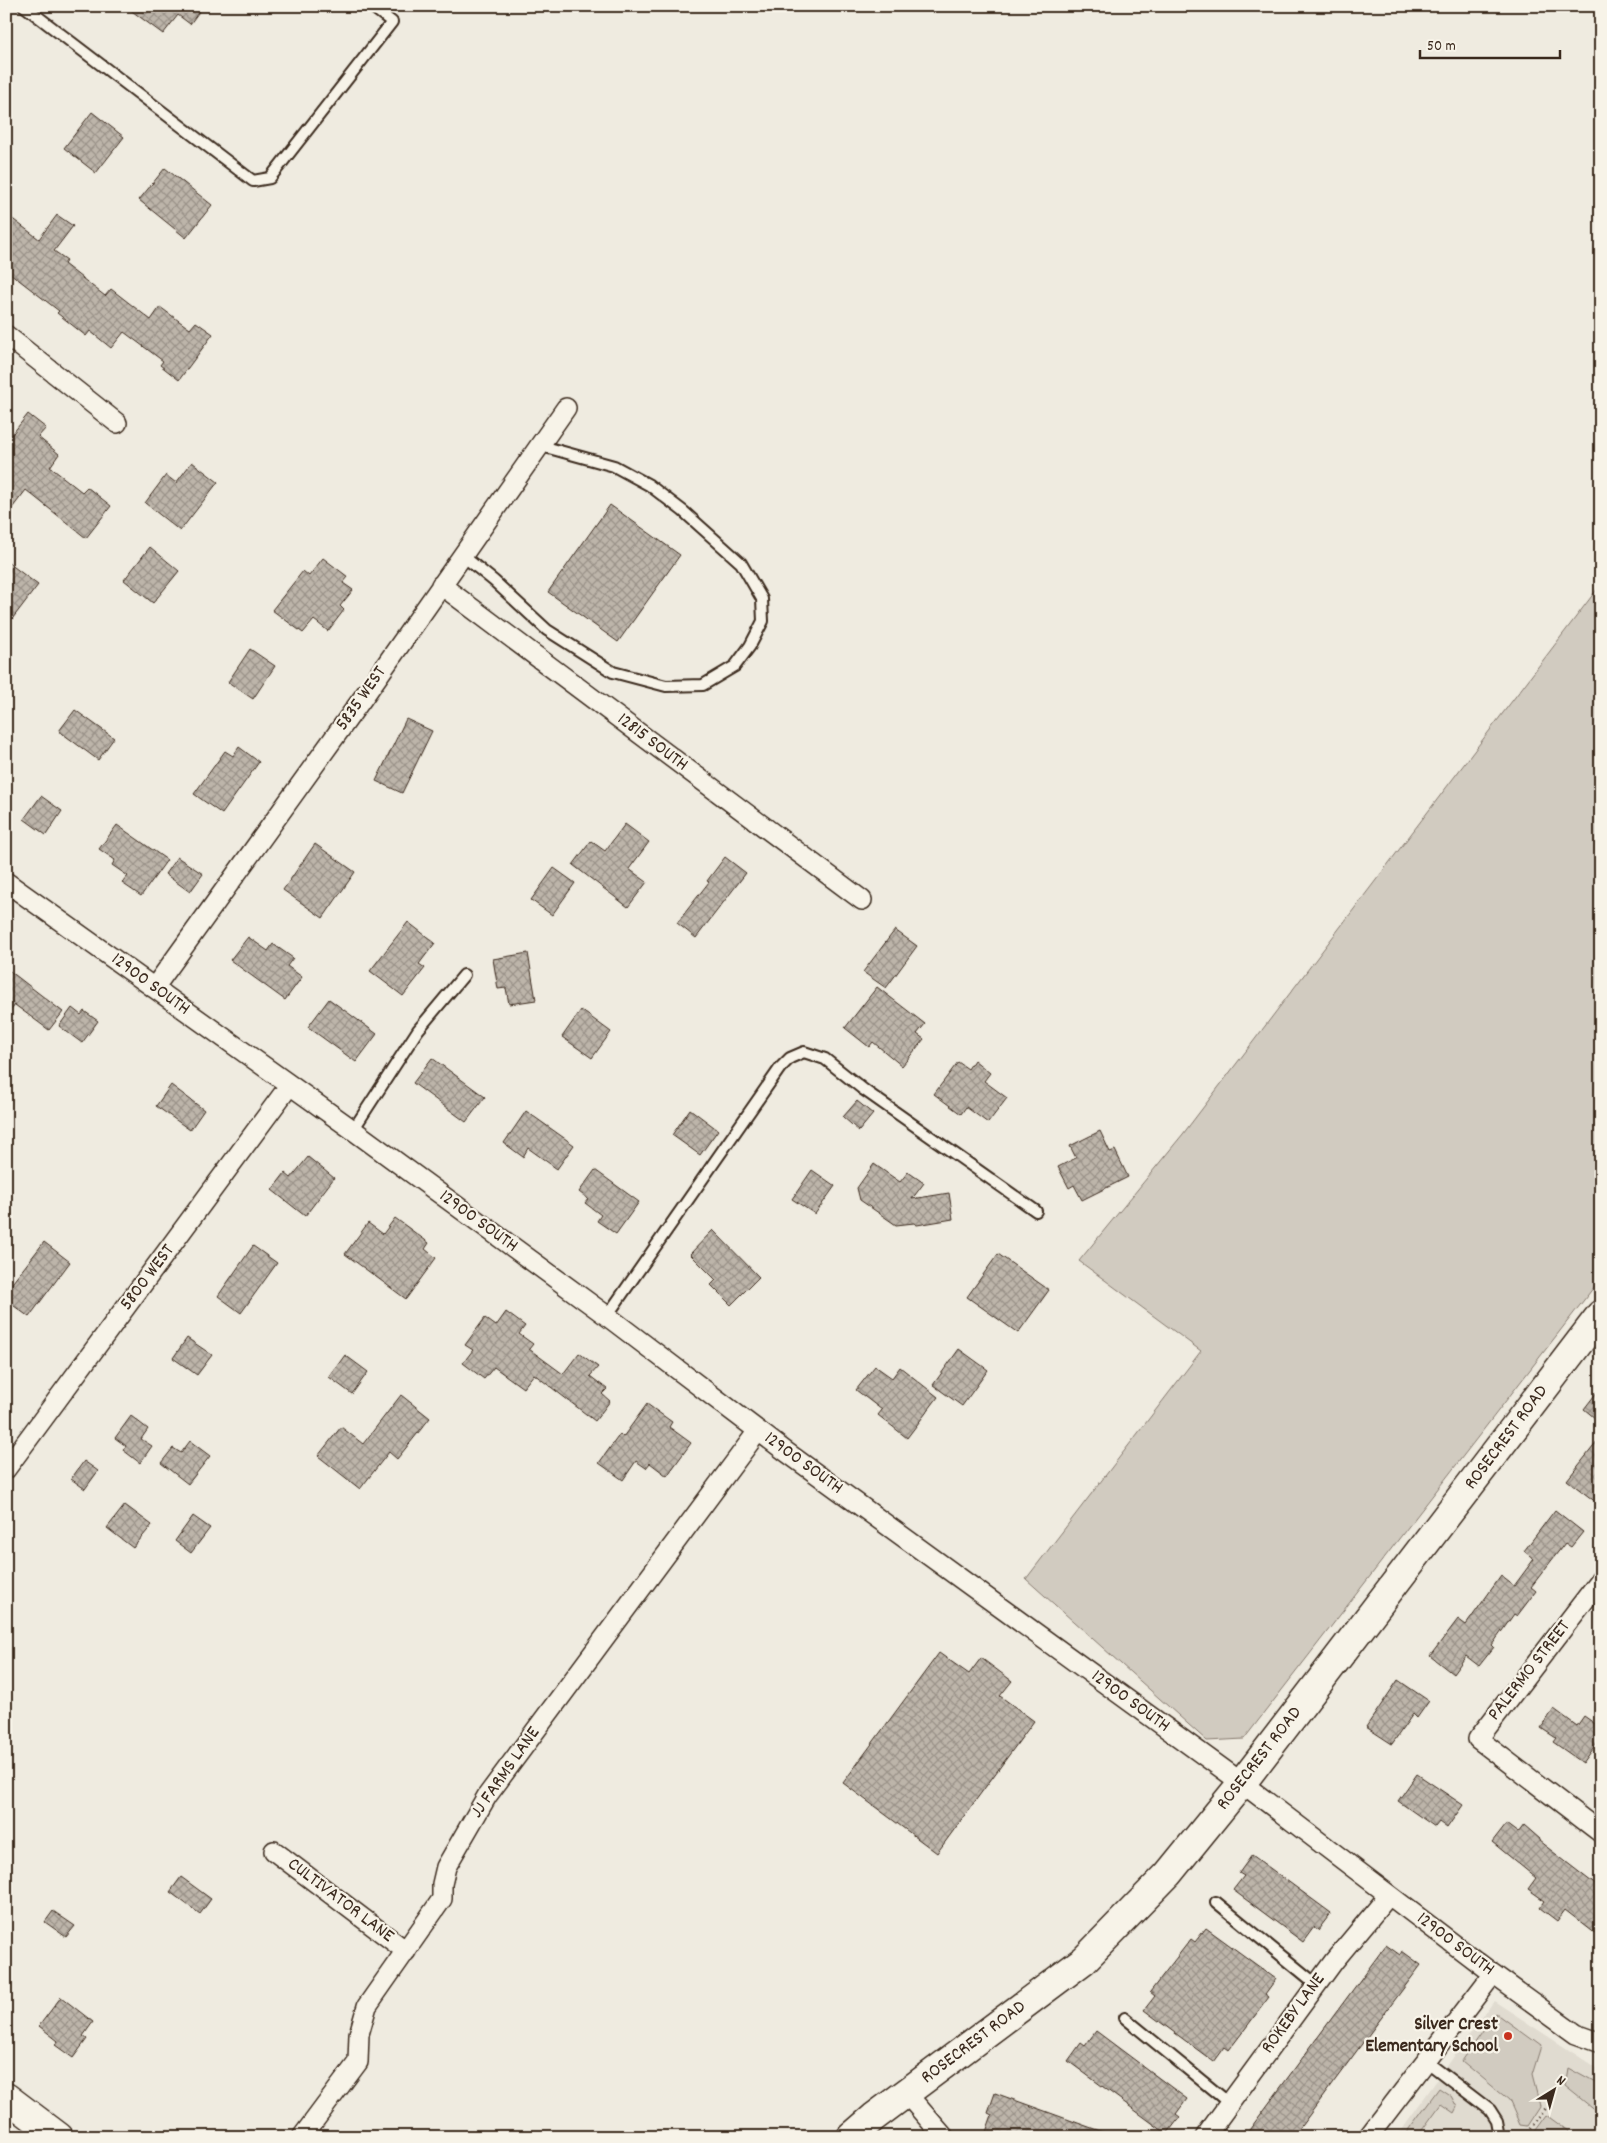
<svg xmlns="http://www.w3.org/2000/svg" width="1607" height="2143" font-family="Dekko,sans-serif">
	<style>
		.built { fill: #e0dbd0 }
		.green { fill: #d1cbc0; stroke: #867a6f }
		.building { fill: url(#building-cross-hatch); stroke: #3b2a1e }
		.lines { fill: none; stroke-linecap: round; stroke-linejoin: round }
		.service-casing { stroke: #3b2a1e; stroke-width: 14 }
		.minor-casing { stroke: #3b2a1e; stroke-width: 22 }
		.secondary-casing { stroke: #3b2a1e; stroke-width: 31 }
		.path { stroke: #3b2a1e; stroke-width: 3; stroke-dasharray: 1 4; stroke-linecap: butt }
		.service { stroke: #f7f3e8; stroke-width: 10 }
		.minor { stroke: #f7f3e8; stroke-width: 19 }
		.secondary { stroke: #f7f3e8; stroke-width: 28 }
		.poi-dot { fill: #c8321e; stroke: #f7f3e8; stroke-width: 2 }
		.labels { text-anchor: middle; dominant-baseline: central; stroke-width: 4.5; stroke-linejoin: round; paint-order: stroke }
		.street-label { font-size: 19px; fill: #3b2a1e; stroke: #f7f3e8 }
		.poi-label { font-size: 19px; font-weight: bold; fill: #3b2a1e; stroke: #f7f3e8; text-anchor: end }
	</style>
	<defs>
		<pattern id="building-cross-hatch" width="8" height="8" patternUnits="userSpaceOnUse" patternTransform="scale(1.25)"><rect width="8" height="8" fill="#bdb5aa"/><path d="M0 0l8 8M0 8l8-8" fill="none" stroke="#9b938a"/></pattern>
	</defs>
	<rect width="100%" height="100%" fill="#efebe0"/>
	<filter id="ink" filterUnits="userSpaceOnUse"><feTurbulence type="fractalNoise" baseFrequency=".02" numOctaves="2"/><feDisplacementMap in="SourceGraphic" scale="10" xChannelSelector="R" yChannelSelector="G"/><feConvolveMatrix kernelMatrix="1 2 1 2 8 2 1 2 1" color-interpolation-filters="sRGB"/></filter>
	<g filter="url(#ink)">
		<path class="built" d="M1494 2001 1601 2071V2137H1396Z"/>
		<path class="green" d="M1601 584V1278L1244 1739 1207 1741 1026 1579 1201 1351 1079 1261 1183 1134Z
			M1496 2013 1541 2046 1532 2075 1540 2106 1527 2126 1520 2125 1509 2100 1462 2061Z
			M1568 2068 1601 2086V2115L1565 2086Z
			M1439 2088 1451 2096 1457 2107 1454 2113 1441 2104 1417 2137H1403Z
			M1546 2115 1568 2131 1564 2137H1530Z"/>
		<path class="building" d="M125 6H203L190 24 178 15 163 34Z
			M92 112 124 137 96 173 64 148Z
			M165 168 212 205 186 238 139 200Z
			M6 214 39 239 57 215 73 226 54 251 67 260 64 264 105 296 111 289 151 320 160 307 190 329 196 322 213 334 179 380 160 365 163 361 124 332 111 348 90 331 86 336 57 313 59 311 6 270Z
			M28 414 46 428 38 437 59 454 50 467 82 492 87 487 111 506 86 538 26 490 6 516V442Z
			M192 462 218 482 180 531 145 503 166 475 176 483Z
			M610 505 680 555 618 642 548 592Z
			M150 547 179 571 153 603 124 580Z
			M323 558 348 577 343 583 353 590 340 606 344 610 328 631 314 620 303 633 272 610 303 571 309 576Z
			M6 561 38 585 6 627Z
			M250 649 275 666 253 699 228 682Z
			M75 710 114 738 98 760 59 731Z
			M406 719 432 731 402 793 376 781Z
			M239 747 259 762 222 814 194 794 225 751 233 756Z
			M41 796 62 811 46 835 24 819Z
			M625 824 649 842 629 869 647 882 628 907 573 865 591 841 605 851Z
			M117 825 167 860 141 896 122 883 128 876 112 865 115 860 99 849Z
			M315 844 355 872 323 918 283 890Z
			M177 857 203 874 190 892 165 874Z
			M725 857 746 873 696 938 677 923 709 882 707 881Z
			M554 868 575 883 552 915 531 900Z
			M408 922 435 943 419 964 425 968 403 996 370 971Z
			M895 930 917 946 886 988 863 972Z
			M248 937 268 951 273 944 293 958 287 966 302 977 285 1000 230 960Z
			M528 953 536 1000 509 1004 506 988 498 989 493 959Z
			M6 968 63 1012 49 1030 15 1005 6 1017Z
			M877 987 925 1024 917 1034 924 1039 902 1066 873 1042 869 1047 845 1028Z
			M329 999 377 1034 356 1062 308 1027Z
			M72 1008 81 1015 84 1011 98 1021 82 1043 59 1026Z
			M581 1010 611 1032 592 1058 562 1037Z
			M432 1058 485 1097 466 1122 413 1083Z
			M974 1060 990 1073 984 1081 1007 1098 988 1123 966 1107 961 1114 934 1094 958 1062 968 1069Z
			M171 1085 204 1110 190 1130 156 1106Z
			M857 1101 873 1114 859 1131 843 1117Z
			M690 1109 718 1130 700 1155 672 1135Z
			M526 1111 574 1145 557 1169 528 1148 523 1157 504 1143Z
			M1100 1131 1110 1152 1115 1150 1128 1177 1082 1200 1074 1185 1069 1188 1058 1167 1076 1158 1070 1146Z
			M308 1157 334 1178 305 1216 272 1190 285 1173 291 1178Z
			M874 1164 900 1182 908 1172 924 1183 912 1199 949 1193 953 1219 917 1225 914 1223 896 1225 860 1200 857 1188Z
			M595 1170 639 1202 616 1234 597 1221 601 1215 585 1203 588 1199 579 1192Z
			M812 1170 835 1186 815 1214 792 1199Z
			M395 1218 429 1243 425 1249 436 1258 406 1299 345 1254 368 1223 383 1234Z
			M713 1230 759 1277 731 1305 711 1285 716 1280 690 1254Z
			M44 1242 70 1262 29 1317 6 1300V1291Z
			M253 1246 277 1263 241 1313 218 1296Z
			M998 1254 1049 1290 1018 1333 967 1297Z
			M506 1312 525 1326 519 1334 533 1344 529 1349 563 1374 579 1353 598 1367 590 1376 607 1389 602 1394 610 1401 595 1421 534 1374 523 1388 494 1367 484 1379 463 1363 473 1350 465 1345 485 1318 496 1326Z
			M187 1338 212 1355 197 1375 173 1358Z
			M959 1349 988 1370 962 1406 933 1385Z
			M345 1355 368 1372 352 1394 329 1377Z
			M875 1366 892 1378 900 1367 938 1397 907 1438 878 1415 882 1410 856 1390Z
			M1601 1387V1423L1584 1409Z
			M401 1395 430 1418 397 1459 389 1452 360 1489 318 1456 341 1427 363 1444Z
			M647 1404 672 1422 669 1427 691 1443 667 1476 650 1463 646 1468 636 1461 623 1480 599 1463 620 1434 623 1437Z
			M131 1416 148 1429 141 1439 152 1446 140 1463 123 1450 126 1446 115 1438Z
			M1601 1437V1506L1567 1480Z
			M190 1441 210 1456 188 1484 161 1463 173 1448 181 1453Z
			M84 1461 98 1471 85 1489 71 1479Z
			M125 1505 152 1525 133 1548 107 1528Z
			M1555 1510 1583 1532 1571 1547 1565 1543 1531 1587 1536 1591 1517 1616 1514 1614 1492 1645 1494 1647 1479 1666 1466 1656 1453 1674 1430 1656 1458 1619 1466 1625 1501 1576 1514 1586 1534 1559 1524 1551Z
			M193 1516 210 1528 191 1553 175 1541Z
			M939 1653 969 1674 981 1658 1012 1681 1000 1696 1034 1721 937 1853 843 1783Z
			M1398 1680 1429 1701 1417 1718 1413 1714 1392 1744 1366 1727Z
			M1554 1709 1577 1726 1584 1716 1601 1728V1738L1583 1763 1553 1742 1556 1738 1541 1728Z
			M1417 1774 1463 1805 1447 1828 1439 1822 1435 1827 1398 1801Z
			M1506 1824 1518 1833 1524 1825 1540 1839 1539 1841 1601 1889V1938L1565 1910 1557 1921 1540 1908 1545 1901 1528 1889 1536 1878 1492 1842Z
			M1252 1855 1331 1913 1318 1930 1314 1927 1303 1942 1233 1890 1244 1876 1239 1873Z
			M181 1877 211 1899 200 1914 170 1892Z
			M53 1911 75 1926 66 1937 45 1922Z
			M1206 1928 1276 1979 1265 1994 1269 1997 1248 2025 1229 2050 1225 2047 1214 2062 1144 2010 1155 1996 1150 1992 1163 1975 1191 1939 1195 1942Z
			M1386 1945 1400 1955 1402 1951 1421 1965 1370 2033 1293 2137H1244Z
			M61 1997 93 2022 83 2036 87 2039 73 2058 55 2045 58 2041 39 2026Z
			M1096 2031 1187 2099 1176 2114 1180 2117 1167 2134 1068 2061 1081 2043 1085 2046Z
			M995 2093 1111 2135 1110 2137H999L986 2132 992 2115 988 2113Z"/>
		<g class="lines">
			<defs>
				<path id="service" d="M24 6 253 181 270 178 392 22 371 6
					M462 555 494 581 547 630 613 672 666 686 703 685 735 666 750 646 763 621 762 599 741 563 683 511 649 485 614 466 538 445
					M353 1130 418 1030 464 975
					M607 1316 780 1068 790 1058 804 1052 825 1059 864 1090 1036 1211
					M1216 1902 1316 1984
					M1125 2018 1229 2103
					M1426 2061 1490 2110 1497 2121 1500 2137"/>
				<path id="minor" d="M6 335 117 423
					M441 585 862 900
					M6 882 353 1130 607 1316 785 1451 1242 1783 1493 1974 1576 2034 1601 2043
					M154 988 362 699 566 408
					M6 1469 289 1086
					M1601 1579 1478 1739 1601 1833
					M274 1851 406 1951
					M906 2093 944 2137
					M302 2137 358 2062 359 2034 367 2006 442 1899V1884L446 1867 487 1796 758 1431
					M1205 2137 1334 1961 1389 1895
					M1368 2137 1493 1974"/>
				<path id="secondary" d="M6 2097 59 2137
					M851 2137 874 2117 1084 1960 1168 1874 1242 1783 1601 1314"/>
			</defs>
			<use href="#service" class="service-casing"/>
			<use href="#minor" class="minor-casing"/>
			<use href="#secondary" class="secondary-casing"/>
			<path class="path" d="M1524 2137 1546 2107"/>
			<use href="#service" class="service"/>
			<use href="#minor" class="minor"/>
			<use href="#secondary" class="secondary"/>
		</g>
	</g>
	<circle class="poi-dot" cx="1508" cy="2036" r="5"/>
	<g class="labels">
		<g class="street-label">
			<text transform="translate(362 699) rotate(-55)">5835 WEST</text>
			<text transform="translate(652 743) rotate(37)">12815 SOUTH</text>
			<text transform="translate(150 985) rotate(36)">12900 SOUTH</text>
			<text transform="translate(478 1222) rotate(36)">12900 SOUTH</text>
			<text transform="translate(148 1278) rotate(-53)">5800 WEST</text>
			<text transform="translate(1507 1438) rotate(-53)">ROSECREST ROAD</text>
			<text transform="translate(803 1464) rotate(36)">12900 SOUTH</text>
			<text transform="translate(1530 1671) rotate(-52)">PALERMO STREET</text>
			<text transform="translate(1130 1702) rotate(36)">12900 SOUTH</text>
			<text transform="translate(1260 1759) rotate(-52)">ROSECREST ROAD</text>
			<text transform="translate(506 1773) rotate(-55)">JJ FARMS LANE</text>
			<text transform="translate(340 1901) rotate(37)">CULTIVATOR LANE</text>
			<text transform="translate(1455 1945) rotate(37)">12900 SOUTH</text>
			<text transform="translate(1294 2014) rotate(-54)">ROKEBY LANE</text>
			<text transform="translate(974 2043) rotate(-37)">ROSECREST ROAD</text>
		</g>
		<g class="poi-label">
			<text x="1498" y="2025">Silver Crest<tspan x="1498" dy="22">Elementary School</tspan></text>
		</g>
	</g>
	<rect width="1607" height="2143" fill="none" stroke="#f7f3e8" stroke-width="25"/>
	<rect x="12" y="12" width="1582" height="2118" fill="none" stroke="#3b2a1e" stroke-width="2" filter="url(#ink)"/>
	<g transform="translate(1554 2090) rotate(37)" stroke="#f7f3e8" stroke-width="4" paint-order="stroke">
	<path d="M0-4L9 19L0 12L-9 19Z" fill="#3b2a1e"/>
	<text y="-8" font-size="14" font-weight="bold" text-anchor="middle" fill="#3b2a1e">N</text>
	</g>
	<path d="M1420 50v8h140v-8" fill="none" stroke="#3b2a1e" stroke-width="2.5"/>
	<text x="1427" y="50" font-size="15" fill="#3b2a1e" stroke="#f7f3e8" stroke-width="4" paint-order="stroke">50 m</text>
</svg>
